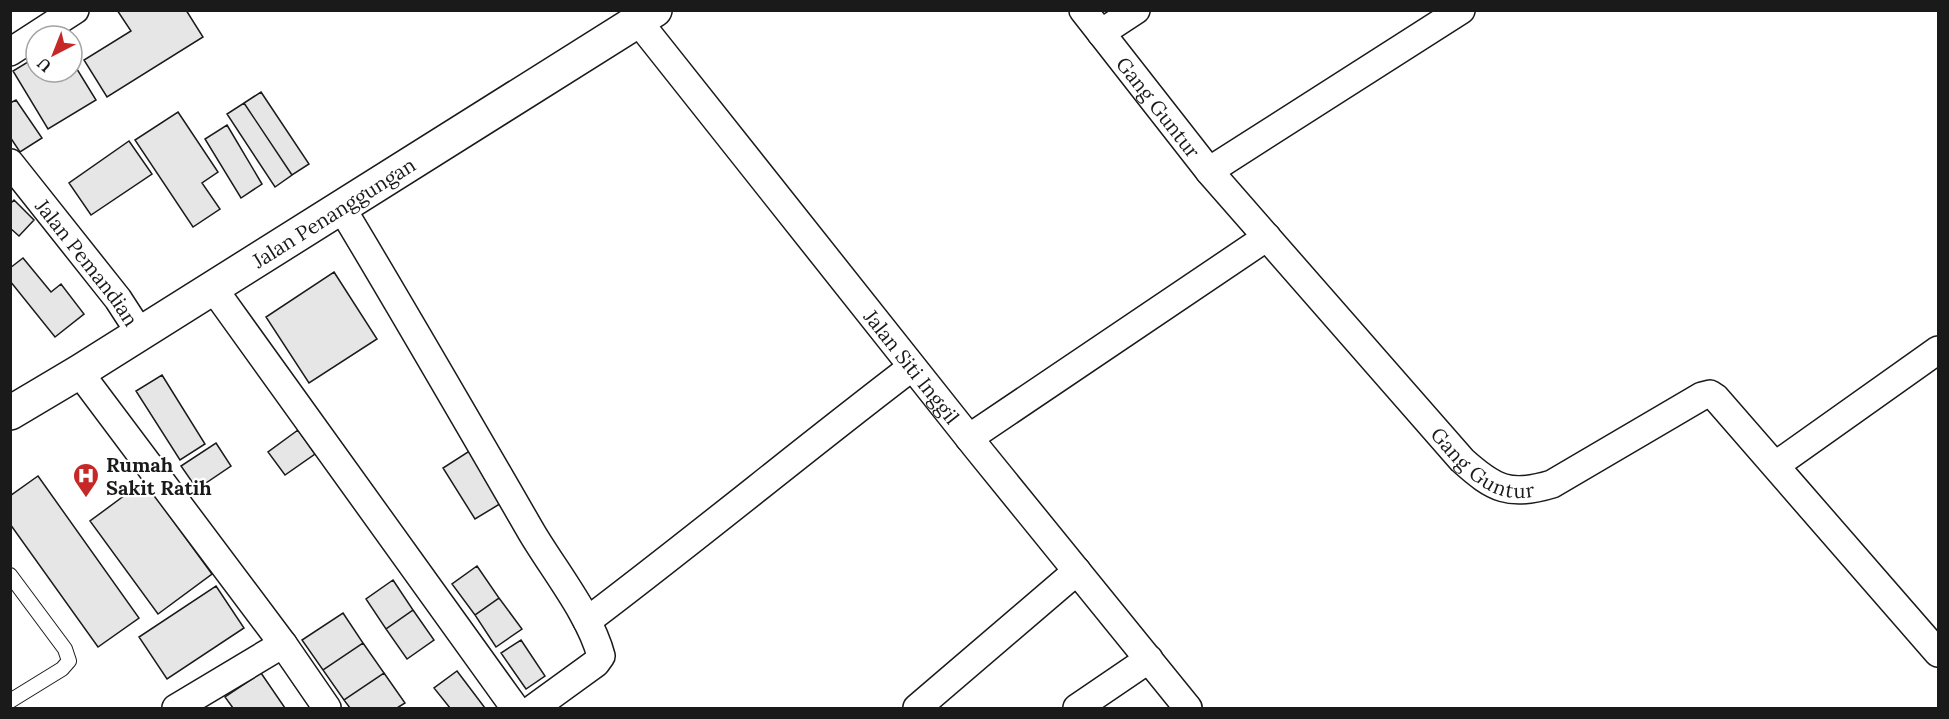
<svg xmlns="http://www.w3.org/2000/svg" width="1949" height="719" font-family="Lora,serif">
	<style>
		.building { fill: #e6e6e6; stroke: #1a1a1a; stroke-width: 1.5 }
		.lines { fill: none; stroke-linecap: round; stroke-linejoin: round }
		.service-casing { stroke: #1a1a1a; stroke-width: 16 }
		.minor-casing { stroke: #1a1a1a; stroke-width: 30 }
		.secondary-casing { stroke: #1a1a1a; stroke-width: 36 }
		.service { stroke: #fff; stroke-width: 14 }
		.minor { stroke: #fff; stroke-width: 27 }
		.secondary { stroke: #fff; stroke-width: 33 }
		.labels { text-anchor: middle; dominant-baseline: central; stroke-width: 4.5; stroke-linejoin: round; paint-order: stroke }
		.street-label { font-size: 20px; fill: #1a1a1a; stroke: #fff }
		.poi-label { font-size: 20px; font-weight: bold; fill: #1a1a1a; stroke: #fff; text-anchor: start }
	</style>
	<rect width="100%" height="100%" fill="#fff"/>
	<path class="building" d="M117 10H186L203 37 107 97 84 60 131 31Z
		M36 57V72H72V61L96 100 48 129 13 71Z
		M261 92 309 164 292 175 244 103Z
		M16 100 42 138 20 152 10 137V103Z
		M244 103 292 175 275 187 227 114Z
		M178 112 218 172 202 183 220 209 193 227 135 140Z
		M227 125 262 184 241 198 205 139Z
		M129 141 152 174 91 215 69 183Z
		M14 200 34 220 19 236 10 228V204Z
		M23 258 51 292 61 284 84 314 55 337 10 281V268Z
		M334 272 377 339 309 383 266 317Z
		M162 375 205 444 180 460 136 391Z
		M298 430 315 454 285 475 268 452Z
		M216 443 231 466 197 489 181 466Z
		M471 450 503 502 475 519 443 468Z
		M38 476 139 618 98 647 10 524V496Z
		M144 481 212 574 158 614 90 521Z
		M477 566 499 598 475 615 452 584Z
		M393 580 413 610 386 629 366 599Z
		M216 586 244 628 167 679 139 637Z
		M499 598 522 629 496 647 475 615Z
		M413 610 434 640 407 659 386 629Z
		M343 613 363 643 323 670 302 640Z
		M521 640 545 676 526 689 501 653Z
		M363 643 384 673 344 700 323 670Z
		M457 671 485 708H450L434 688Z
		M261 673 285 708H233L225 697Z
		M384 673 405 703 397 708H350L344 700Z"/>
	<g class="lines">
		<defs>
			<path id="service" d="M10 575 65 649 69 661 62 669 10 701"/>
			<g id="minor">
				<path id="s1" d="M1083 10 1209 171 1462 460C1494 489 1510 497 1552 484L1702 396 1710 394 1716 398 1938 653"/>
				<path id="s2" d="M638 21 977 448 1188 708"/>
				<path d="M1101 33 1136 10"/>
				<path d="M10 52 75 10"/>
				<path id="s3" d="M10 163 118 299 140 333"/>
				<path d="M1209 171 1461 10"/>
				<path d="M341 207C406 315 469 424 532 533 554 570 591 616 601 656L596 663 534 708"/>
				<path d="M213 288 515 708"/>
				<path d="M79 372 283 644 327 708"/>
				<path d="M969 438 1267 237"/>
				<path d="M1776 465 1938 350"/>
				<path d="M587 621C697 538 803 450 912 367"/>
				<path d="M176 708 283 644"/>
				<path d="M917 708 1077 571"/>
				<path d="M1077 708 1149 659"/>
			</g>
			<g id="secondary">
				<path id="s4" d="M10 413 79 372 655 10"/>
			</g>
		</defs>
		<use href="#service" class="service-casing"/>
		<use href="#minor" class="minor-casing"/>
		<use href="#secondary" class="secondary-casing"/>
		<use href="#service" class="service"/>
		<use href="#minor" class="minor"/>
		<use href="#secondary" class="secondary"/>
	</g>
	<defs>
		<symbol id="hospital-pin" viewBox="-11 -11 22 30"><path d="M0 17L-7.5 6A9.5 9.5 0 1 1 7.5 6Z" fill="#c62828" stroke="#fff"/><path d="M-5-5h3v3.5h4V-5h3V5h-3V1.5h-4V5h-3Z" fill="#fff"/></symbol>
	</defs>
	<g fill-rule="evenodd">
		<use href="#hospital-pin" x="71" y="461" width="30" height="40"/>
	</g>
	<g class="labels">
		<g class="street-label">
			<text stroke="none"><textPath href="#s1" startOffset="123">Gang Guntur</textPath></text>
			<text stroke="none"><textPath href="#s4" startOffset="381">Jalan Penanggungan</textPath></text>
			<text stroke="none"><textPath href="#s3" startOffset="126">Jalan Pemandian</textPath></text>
			<text stroke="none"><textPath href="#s2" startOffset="441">Jalan Siti Inggil</textPath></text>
			<text stroke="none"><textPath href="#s1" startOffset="609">Gang Guntur</textPath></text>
		</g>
		<g class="poi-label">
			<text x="106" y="464">Rumah<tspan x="106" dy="23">Sakit Ratih</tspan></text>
		</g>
	</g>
	<rect width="1949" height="719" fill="none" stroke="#1a1a1a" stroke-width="24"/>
	<g transform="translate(54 54) rotate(222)"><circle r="28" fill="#ffffff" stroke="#a3a3a3" stroke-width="1.5"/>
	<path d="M0-4.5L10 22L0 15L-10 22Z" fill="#c62828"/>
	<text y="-9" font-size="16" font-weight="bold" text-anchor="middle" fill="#1a1a1a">U</text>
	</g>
</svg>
